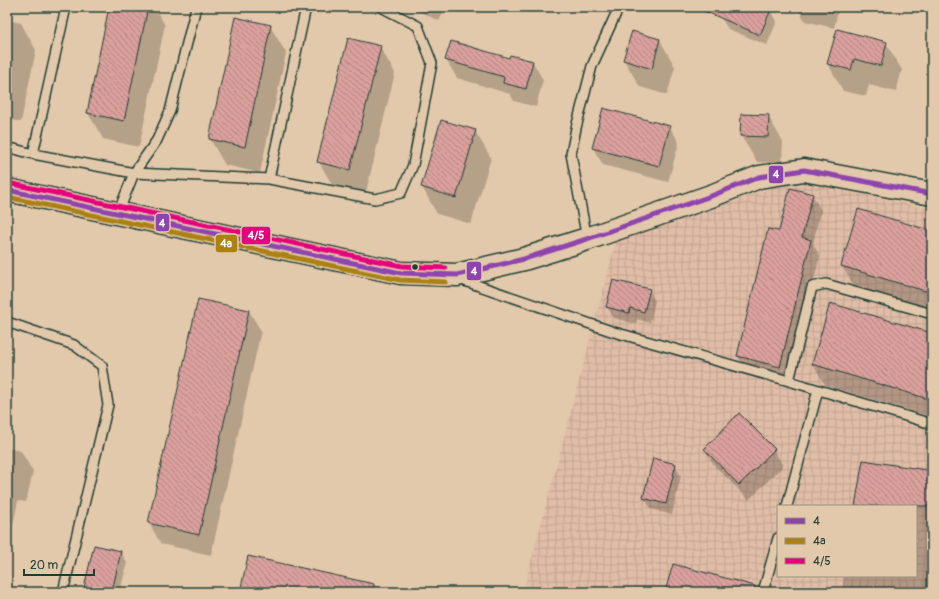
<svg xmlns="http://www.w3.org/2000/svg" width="939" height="599" font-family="Pangolin,sans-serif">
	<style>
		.industrial { fill: url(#industrial-grid); fill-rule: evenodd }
		.shadow { fill: #0003 }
		.building { fill: url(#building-back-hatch); stroke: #1f3d34 }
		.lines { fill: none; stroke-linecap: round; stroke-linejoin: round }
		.lane-casing { stroke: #1f3d34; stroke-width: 12 }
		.secondary-casing { stroke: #1f3d34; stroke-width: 25 }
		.lane { stroke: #e3c9ab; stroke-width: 9 }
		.secondary { stroke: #e3c9ab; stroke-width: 22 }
		.bus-1-casing { stroke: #e3c9ab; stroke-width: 8 }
		.bus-2-casing { stroke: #e3c9ab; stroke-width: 8 }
		.bus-3-casing { stroke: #e3c9ab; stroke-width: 8 }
		.bus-1 { stroke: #8e44ad; stroke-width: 5 }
		.bus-2 { stroke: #ab8112; stroke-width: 5 }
		.bus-3 { stroke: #e5007d; stroke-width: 5 }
		.bus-dot { fill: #1f3d34; stroke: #e3c9ab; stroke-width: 1.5 }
		.line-badge { stroke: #e3c9ab; stroke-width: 1.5 }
		.badge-label { font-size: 11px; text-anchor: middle; font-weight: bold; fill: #fff }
	</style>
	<defs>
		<pattern id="industrial-grid" width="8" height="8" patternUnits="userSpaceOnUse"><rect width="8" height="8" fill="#e0bda7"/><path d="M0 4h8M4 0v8" fill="none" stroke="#c0a390"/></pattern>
		<pattern id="building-back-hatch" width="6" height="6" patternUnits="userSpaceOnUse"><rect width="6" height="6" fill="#daa09d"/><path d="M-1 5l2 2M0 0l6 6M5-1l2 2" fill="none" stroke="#b08481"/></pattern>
	</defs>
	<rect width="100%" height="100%" fill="#e3c9ab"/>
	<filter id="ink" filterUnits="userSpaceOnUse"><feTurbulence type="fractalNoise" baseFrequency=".025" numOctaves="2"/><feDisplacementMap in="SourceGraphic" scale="8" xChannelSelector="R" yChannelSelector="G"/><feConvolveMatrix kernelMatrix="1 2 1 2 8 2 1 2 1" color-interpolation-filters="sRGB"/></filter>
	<g filter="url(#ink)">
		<path class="industrial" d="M794 180 932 209V592H523L616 241ZM778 506H916V576H778Z"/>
		<path class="shadow" d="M110 7H154L165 25 139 147 103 139 88 113Z
			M410 7H446L439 21Z
			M726 7H763L770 10 777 21 767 45 728 29 721 18Z
			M799 7H839L834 28 805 21 798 9Z
			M7 20 21 23 36 50 21 122 7 119Z
			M270 26 286 53 260 173 225 165 210 139Z
			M838 30 886 43 902 70 896 92 869 85 866 96 843 91 828 64Z
			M660 40 675 67 667 95 640 87 624 60Z
			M380 47 395 73 365 196 334 188 319 162Z
			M510 59 533 62 543 80 536 107 514 101 510 94 457 78 446 60Z
			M932 112V137L927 129Z
			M768 116 783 142 782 163 757 162 741 136Z
			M670 127 679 143 668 182 603 165 593 148Z
			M475 131 491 158 471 224 437 214 422 187Z
			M812 195 821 210 813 244 820 256 788 382 747 371 738 356 779 233Z
			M932 232V309L854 286 842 266Z
			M649 290 655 301 650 323 637 319 636 324 614 318 607 307Z
			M199 300 249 311 261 331 211 555 161 544 149 523Z
			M831 304 932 334V417L825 385 813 364Z
			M7 448 21 451 33 472 26 502 18 501 7 556Z
			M705 449 774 450 783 466 749 500 714 465Z
			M675 465 681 476 672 515 651 509 644 498Z
			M932 472V592H842L844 576H916V506H856Z
			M121 552 127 563 120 592H84Z
			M248 557 404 592H241Z"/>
		<path class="building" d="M109 7H148L124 121 87 113Z
			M695 7H772L760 35Z
			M235 17 271 25 245 147 209 139Z
			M837 29 887 42 881 66 854 59 851 70 827 64Z
			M632 31 660 39 652 69 623 60Z
			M348 38 381 46 350 170 317 162Z
			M451 41 509 58 510 55 533 61 526 89 503 83 504 77 445 60Z
			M603 108 670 126 659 166 592 148Z
			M741 114 769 115 768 137 740 136Z
			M441 120 476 130 456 198 421 187Z
			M790 188 813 194 802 237 811 240 780 367 737 356 768 229 779 231Z
			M858 209 932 231V293L841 266Z
			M613 280 650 289 644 312 630 308 629 313 606 307Z
			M198 299 249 310 199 535 148 523Z
			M830 303 932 333V400L812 364Z
			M739 413 775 449 739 485 704 449Z
			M653 458 676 464 666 504 643 498Z
			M863 460 932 471V506H855Z
			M94 545 121 551 112 592H83Z
			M248 556 374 584 373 592H240Z
			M673 564 755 586 754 592H665Z"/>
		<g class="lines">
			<defs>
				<path id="lane" d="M7 147 33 154 134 173 157 140 170 111 196 7
					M33 154 66 7
					M269 179 306 7
					M118 213 134 173 269 179 375 199 401 193 413 165 432 63 418 26 381 7
					M587 239 571 154 576 128 592 66 619 7
					M459 279 614 332 789 381 932 424
					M7 322 74 345 102 366 108 405 63 592
					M789 381 812 287 826 284 932 314
					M787 506 818 390
					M763 592 778 538"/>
				<path id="secondary" d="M7 190 401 273 457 275 524 259 587 239 711 196 759 177 804 170 932 194"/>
			</defs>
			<use href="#lane" class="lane-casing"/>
			<use href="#secondary" class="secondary-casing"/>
			<use href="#lane" class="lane"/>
			<use href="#secondary" class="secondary"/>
			<defs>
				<path id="bus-1" d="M7 190 401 273 457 275 524 259 587 239 711 196 759 177 804 170 932 194"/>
				<path id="bus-2" d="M7 197 400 280 446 282"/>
				<path id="bus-3" d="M8 183 402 266 446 268"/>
			</defs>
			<use href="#bus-1" class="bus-1-casing"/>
			<use href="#bus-2" class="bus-2-casing"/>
			<use href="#bus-3" class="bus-3-casing"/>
			<use href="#bus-1" class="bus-1"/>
			<use href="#bus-2" class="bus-2"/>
			<use href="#bus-3" class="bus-3"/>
		</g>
	</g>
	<circle class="bus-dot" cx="415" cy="267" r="3.5"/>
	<g class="line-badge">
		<rect x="768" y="165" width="16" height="19" rx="4" fill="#8e44ad"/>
		<rect x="155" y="213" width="15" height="19" rx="4" fill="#8e44ad"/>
		<rect x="241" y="226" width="30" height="19" rx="4" fill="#e5007d"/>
		<rect x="215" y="234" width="23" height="19" rx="4" fill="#ab8112"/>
		<rect x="466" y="261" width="16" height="20" rx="4" fill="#8e44ad"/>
	</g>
	<g class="badge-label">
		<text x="776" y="178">4</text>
		<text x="162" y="227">4</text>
		<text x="256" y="239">4/5</text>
		<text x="226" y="247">4а</text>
		<text x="474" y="275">4</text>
	</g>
	<rect width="939" height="599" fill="none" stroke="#e3c9ab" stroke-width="24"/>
	<rect x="12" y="12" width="915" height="575" fill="none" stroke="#1f3d34" stroke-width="1.5" filter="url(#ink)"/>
	<rect x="777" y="505" width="140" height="72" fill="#e3c9ab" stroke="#95917b"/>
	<rect x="785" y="518" width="20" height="6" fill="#8e44ad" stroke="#95917b"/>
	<text x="813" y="525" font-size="12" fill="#1f3d34">4</text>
	<rect x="785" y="538" width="20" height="6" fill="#ab8112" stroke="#95917b"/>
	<text x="813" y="545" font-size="12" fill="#1f3d34">4а</text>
	<rect x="785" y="558" width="20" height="6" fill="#e5007d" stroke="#95917b"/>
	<text x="813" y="565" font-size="12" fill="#1f3d34">4/5</text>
	<path d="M24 569v6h70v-6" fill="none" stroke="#1f3d34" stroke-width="2"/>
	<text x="30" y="569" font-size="12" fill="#1f3d34" stroke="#e3c9ab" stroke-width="3" paint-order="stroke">20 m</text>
</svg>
